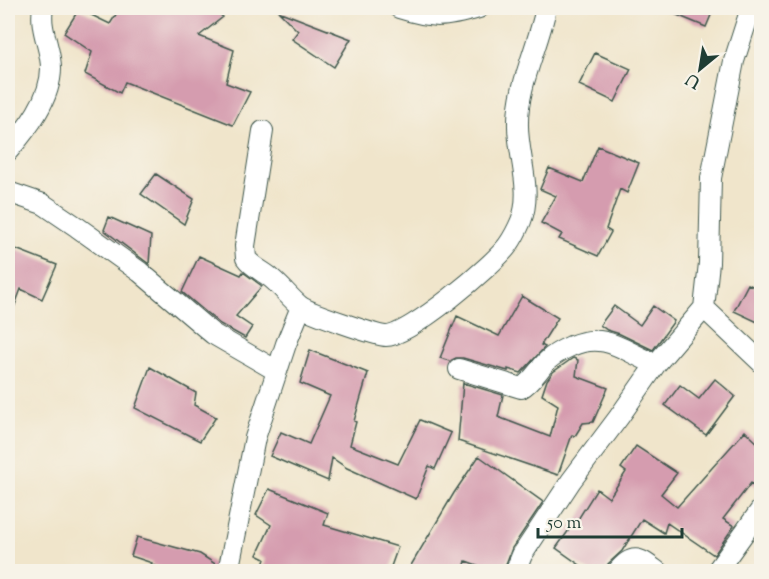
<svg xmlns="http://www.w3.org/2000/svg" width="769" height="579" font-family="'Sorts Mill Goudy',serif">
	<style>
		.building { fill: #d59caf }
		.lines { fill: none; stroke-linecap: round; stroke-linejoin: round }
		.street-casing { stroke: #3e564b; stroke-width: 22 }
		.street { stroke: #fff; stroke-width: 20 }
	</style>
	<rect width="100%" height="100%" fill="#f7f3e8"/>
	<filter id="ink" filterUnits="userSpaceOnUse"><feTurbulence type="fractalNoise" baseFrequency=".0167" numOctaves="2"/><feDisplacementMap in="SourceGraphic" scale="12" xChannelSelector="R" yChannelSelector="G"/><feConvolveMatrix kernelMatrix="1 2 1 2 8 2 1 2 1" color-interpolation-filters="sRGB"/></filter>
	<filter id="wash" filterUnits="userSpaceOnUse"><feTurbulence type="fractalNoise" baseFrequency=".008" numOctaves="4" result="noise"/><feDisplacementMap in="SourceGraphic" scale="24" xChannelSelector="R" yChannelSelector="G"/><feGaussianBlur stdDeviation="1.35" result="paint"/><feColorMatrix in="noise" values="0 0 0 0 0 0 0 0 0 0 0 0 0 0 0 0 0 1.4 0 .05"/><feComposite in="paint" operator="in"/></filter>
	<g filter="url(#wash)">
		<rect width="100%" height="100%" fill="#f0e5cb"/>
		<g id="blocks">
			<path class="building" d="M120 8H210L223 17 199 36 234 50 226 83 250 92 233 125 125 82 120 93 85 74 92 52 64 33 79 9 110 24Z
				M660 8H714L706 27Z
				M278 11 351 39 334 67 292 39 298 31Z
				M595 53 631 69 615 102 579 85Z
				M598 146 639 163 627 193 620 189 606 229 611 232 598 256 559 239 562 234 541 223 556 196 540 189 549 168 583 182Z
				M156 174 194 199 184 224 141 194Z
				M109 217 151 236 149 264 104 230Z
				M8 246 57 265 42 299 21 289 9 321 8 320Z
				M199 256 241 275 243 272 262 286 236 316 252 327 245 338 220 324 182 292Z
				M748 284 762 291V324L734 311Z
				M522 296 558 318 541 345 545 347 521 373 508 369V371L463 358H456L450 361 440 358 457 316 499 336Z
				M614 306 640 325 653 306 674 321 653 350 620 334 607 330 600 325Z
				M310 350 368 373 354 421 356 422 350 445 398 464 420 420 451 433 435 469 429 466 416 499 347 468 332 458 328 481 270 456 281 432 309 444 330 396 300 383Z
				M573 358 578 360 576 376 608 388 593 422 583 423 575 436 572 435 558 475 458 441 463 383 503 395 498 417 550 437 558 405 542 395 547 380 553 372Z
				M150 367 196 393 194 405 216 417 200 441 135 408Z
				M715 379 735 396 706 435 665 405 680 385 699 399Z
				M745 431 762 447V492L751 483 723 519 734 526 714 555 667 523 664 533 642 519 622 551 608 564 605 572H590L556 548 574 523 575 524 597 489 609 498 626 472 621 468 636 446 677 473 661 494 677 507Z
				M479 456 543 502 512 548 503 572H496L466 561 463 572H407L454 493Z
				M269 489 328 513 324 525 398 547 389 572H261L265 559 257 555 271 525 256 515Z
				M137 537 200 554 217 565 216 572H176L151 565 152 563 131 556Z"/>
		</g>
	</g>
	<g filter="url(#ink)">
		<use href="#blocks" fill-opacity="0" stroke="#3e564b" stroke-width="1.5"/>
		<g class="lines">
			<defs>
				<path id="street" d="M399 8C434 19 444 18 479 8
					M263 131 245 246 246 258C252 267 263 271 271 278 281 286 290 298 300 306 308 312 377 336 386 336 409 336 494 265 508 245 513 238 518 228 521 221 533 191 518 156 518 126 517 85 538 48 546 8
					M8 151C27 129 51 99 51 68 51 48 39 29 43 8
					M8 192 43 204 77 227 140 272 213 334 277 371
					M704 308 762 363
					M459 369 521 388C532 382 538 370 547 361 554 354 562 350 571 346 607 331 624 352 656 364
					M228 572 255 438 286 344 301 307
					M515 572 522 555 571 481 619 417 656 364 704 308 709 263 711 178 734 61 751 8
					M617 572C634 552 639 558 658 572
					M716 572 762 508"/>
			</defs>
			<use href="#street" class="street-casing"/>
			<use href="#street" class="street"/>
		</g>
	</g>
	<rect width="769" height="579" fill="none" stroke="#f7f3e8" stroke-width="30"/>
	<g transform="translate(700 69) rotate(210)" stroke="#f7f3e8" stroke-width="4.5" paint-order="stroke">
	<path d="M0-4.5L10 22L0 15L-10 22Z" fill="#1f3d34"/>
	<text y="-9" font-size="16" font-weight="bold" text-anchor="middle" fill="#1f3d34">U</text>
	</g>
	<path d="M538 528v9h144v-9" fill="none" stroke="#1f3d34" stroke-width="3"/>
	<text x="547" y="528" font-size="18" fill="#1f3d34" stroke="#f7f3e8" stroke-width="4.5" paint-order="stroke">50 m</text>
</svg>
